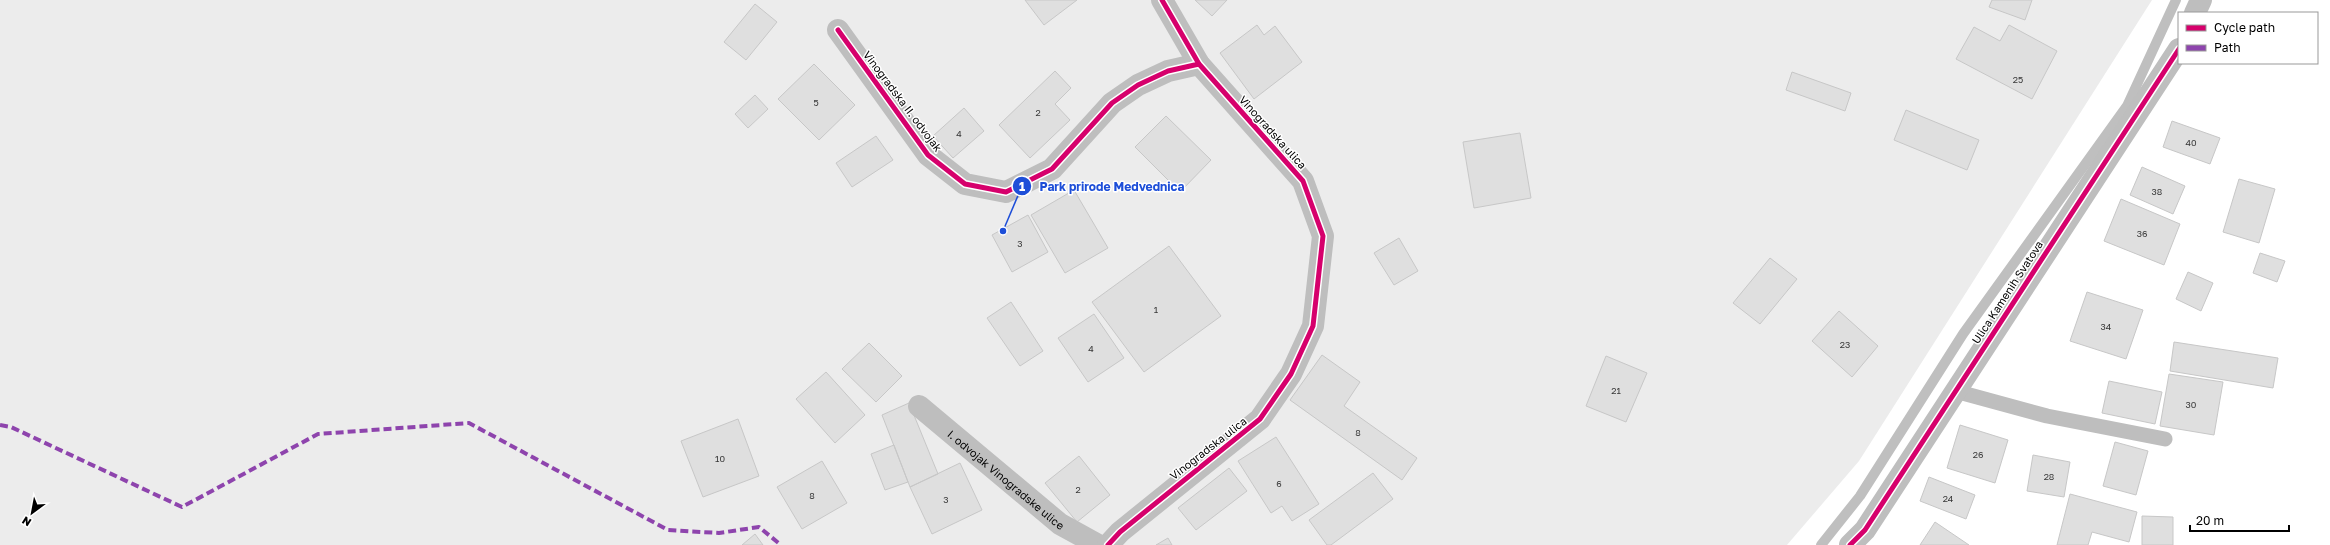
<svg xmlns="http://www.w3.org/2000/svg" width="2330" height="545" font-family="'Golos Text',sans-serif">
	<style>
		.green { fill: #ececec }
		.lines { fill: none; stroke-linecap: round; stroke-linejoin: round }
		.stream { stroke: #bfbfbf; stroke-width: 10 }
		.building { fill: #dfdfdf; stroke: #c7c7c7 }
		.lane { stroke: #bebebe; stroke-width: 15 }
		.street { stroke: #bebebe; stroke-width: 22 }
		.quiet { stroke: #8e44ad; stroke-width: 4; stroke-dasharray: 8 4; stroke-linecap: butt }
		.cycleway-casing { stroke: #fff; stroke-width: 8 }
		.cycleway { stroke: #d6006c; stroke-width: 5 }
		.labels { text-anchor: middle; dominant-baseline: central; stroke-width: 3; stroke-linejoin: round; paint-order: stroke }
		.number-label { font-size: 9px; fill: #383838 }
		.street-label { font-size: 11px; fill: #000; stroke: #fff }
		.leader { fill: none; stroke: #1d4ed8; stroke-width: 1.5 }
		.callout-dot { fill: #1d4ed8; stroke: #fff; stroke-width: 1.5 }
		.mark-label { font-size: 12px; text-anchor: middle; font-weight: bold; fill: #fff }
		.callout-label { font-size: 12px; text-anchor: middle; font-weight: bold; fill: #1d4ed8; stroke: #fff; stroke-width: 3; stroke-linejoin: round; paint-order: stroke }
	</style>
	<rect width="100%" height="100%" fill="#fff"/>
	<path class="green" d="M0 0H2152L1859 461 1787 545H0Z"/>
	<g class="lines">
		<path class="stream" d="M1821 545 1860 496 1963 334 2127 106 2176 0"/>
	</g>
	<path class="building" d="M1025 0H1077L1044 25Z
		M1195 0H1227L1212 16Z
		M1992 0H2032L2025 20 1989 7Z
		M755 4 777 22 746 60 724 42Z
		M1257 25 1264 35 1275 26 1302 62 1254 99 1220 53Z
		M2009 25 2057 51 2032 99 1956 59 1974 27 2000 41Z
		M814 64 855 105 819 140 778 99Z
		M1055 71 1071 88 1055 104 1070 120 1030 158 999 125Z
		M1792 72 1851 93 1845 111 1786 90Z
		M755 95 768 109 748 128 735 114Z
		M964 108 984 131 953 158 933 136Z
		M1906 110 1979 140 1967 170 1894 140Z
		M1166 116 1211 160 1180 192 1135 147Z
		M2172 121 2220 138 2210 164 2163 147Z
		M1520 133 1531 198 1474 208 1463 142Z
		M876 136 893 160 852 187 836 163Z
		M2142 167 2185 186 2173 214 2130 195Z
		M2239 179 2275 189 2259 243 2223 232Z
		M1074 190 1108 248 1065 273 1031 215Z
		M2121 199 2180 224 2164 265 2104 241Z
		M1028 215 1048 252 1012 272 992 235Z
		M1399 238 1418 271 1394 285 1374 253Z
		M1169 246 1221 316 1144 372 1092 302Z
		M2260 253 2285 261 2277 282 2253 273Z
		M1770 258 1797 279 1760 324 1733 303Z
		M2188 272 2213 283 2201 311 2176 299Z
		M2087 292 2143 310 2126 359 2070 341Z
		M1011 302 1043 351 1020 366 987 318Z
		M1839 311 1878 346 1852 377 1812 341Z
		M1094 314 1124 358 1088 382 1058 338Z
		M2174 342 2278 358 2273 388 2170 371Z
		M869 343 902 376 876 402 842 369Z
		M1322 355 1360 382 1344 406 1417 458 1402 480 1290 400Z
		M1606 356 1647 373 1626 422 1586 406Z
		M826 372 865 415 835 443 796 399Z
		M2169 374 2223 382 2214 435 2160 426Z
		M2109 381 2162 392 2155 424 2102 413Z
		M909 403 938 474 910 487 882 415Z
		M738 419 759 476 703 497 681 441Z
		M1960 425 2008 440 1995 483 1947 468Z
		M1276 437 1319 504 1292 521 1282 506 1271 513 1238 461Z
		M2115 442 2148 451 2136 495 2103 486Z
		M894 445 908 482 885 490 871 454Z
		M2033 455 2070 462 2064 497 2027 491Z
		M1079 456 1110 495 1077 522 1045 483Z
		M822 461 847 503 802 529 777 487Z
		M960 463 982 510 932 534 910 487Z
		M1229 468 1247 491 1196 530 1178 508Z
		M1373 473 1393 499 1331 545H1327L1309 520Z
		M1929 477 1975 495 1966 519 1920 501Z
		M2070 494 2137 512 2129 542 2092 532 2088 545H2057Z
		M2142 516 2173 517V545H2142Z
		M1935 522 1969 545H1920Z
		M755 534 763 545H742Z
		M1168 538 1172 545H1156Z"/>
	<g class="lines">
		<path class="lane" d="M1955 391 2047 416 2165 439"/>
		<g class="street">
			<path d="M2195 13 2201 0"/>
			<path d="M838 30 928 155 965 184 1006 192 1052 169 1112 103 1138 85 1168 71 1199 64"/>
			<path id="s1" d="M919 406 1060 524 1098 545"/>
			<path d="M1108 545 1120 532 1260 419 1291 374 1313 326 1323 236 1303 181 1199 64 1162 0"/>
			<path d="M1850 545 1865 530 2179 49"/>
		</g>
		<path class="quiet" d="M0 425 11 427 182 507 318 434 469 423 668 530 719 533 759 527 781 545"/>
		<defs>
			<path id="cycleway" d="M838 30 928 155 965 184 1006 192 1052 169 1112 103 1138 85 1168 71 1199 64
				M1108 545 1120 532 1260 419 1291 374 1313 326 1323 236 1303 181 1199 64 1162 0
				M1850 545 1865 530 2179 49"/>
		</defs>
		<use href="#cycleway" class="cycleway-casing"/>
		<use href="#cycleway" class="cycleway"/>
	</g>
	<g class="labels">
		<g class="number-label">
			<text x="2018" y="79">25</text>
			<text x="816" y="102">5</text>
			<text x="1038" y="112">2</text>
			<text x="959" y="133">4</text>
			<text x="2191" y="142">40</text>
			<text x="2157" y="191">38</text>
			<text x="2142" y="233">36</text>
			<text x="1020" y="243">3</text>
			<text x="1156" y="309">1</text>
			<text x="2106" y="326">34</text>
			<text x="1845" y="344">23</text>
			<text x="1091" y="348">4</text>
			<text x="1616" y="390">21</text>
			<text x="2191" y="404">30</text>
			<text x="1358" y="432">8</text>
			<text x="1978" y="454">26</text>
			<text x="720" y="458">10</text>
			<text x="2049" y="476">28</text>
			<text x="1279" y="483">6</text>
			<text x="1078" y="489">2</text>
			<text x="812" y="495">8</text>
			<text x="1948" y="498">24</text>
			<text x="946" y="499">3</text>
		</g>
		<g class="street-label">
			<text transform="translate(903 101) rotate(53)">Vinogradska II. odvojak</text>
			<text transform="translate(1273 132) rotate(48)">Vinogradska ulica</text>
			<text transform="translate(2007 292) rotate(-57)">Ulica Kamenih Svatova</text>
			<text transform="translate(1208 448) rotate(-38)">Vinogradska ulica</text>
			<text stroke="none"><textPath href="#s1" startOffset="114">I. odvojak Vinogradske ulice</textPath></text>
		</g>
	</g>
	<path class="leader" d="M1003 231L1022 186"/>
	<g class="callout-dot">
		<circle cx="1003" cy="231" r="4"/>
		<circle cx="1022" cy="186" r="10"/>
	</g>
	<g class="mark-label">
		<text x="1022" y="191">1</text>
	</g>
	<g class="callout-label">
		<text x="1112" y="191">Park prirode Medvednica</text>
	</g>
	<rect x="2178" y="12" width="140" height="52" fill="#ffffff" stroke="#999999"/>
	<rect x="2186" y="25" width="20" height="6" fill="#d6006c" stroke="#999999"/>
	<text x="2214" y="32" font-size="12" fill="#000000">Cycle path</text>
	<rect x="2186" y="45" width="20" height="6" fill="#8e44ad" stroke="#999999"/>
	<text x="2214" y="52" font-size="12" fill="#000000">Path</text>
	<g transform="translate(32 513) rotate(212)" stroke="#ffffff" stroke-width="3" paint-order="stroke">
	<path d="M0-3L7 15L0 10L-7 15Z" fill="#000000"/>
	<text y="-6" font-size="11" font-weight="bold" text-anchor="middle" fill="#000000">N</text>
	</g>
	<path d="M2190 525v6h99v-6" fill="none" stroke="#000000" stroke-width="2"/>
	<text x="2196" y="525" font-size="12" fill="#000000" stroke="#ffffff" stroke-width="3" paint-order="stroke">20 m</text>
</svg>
